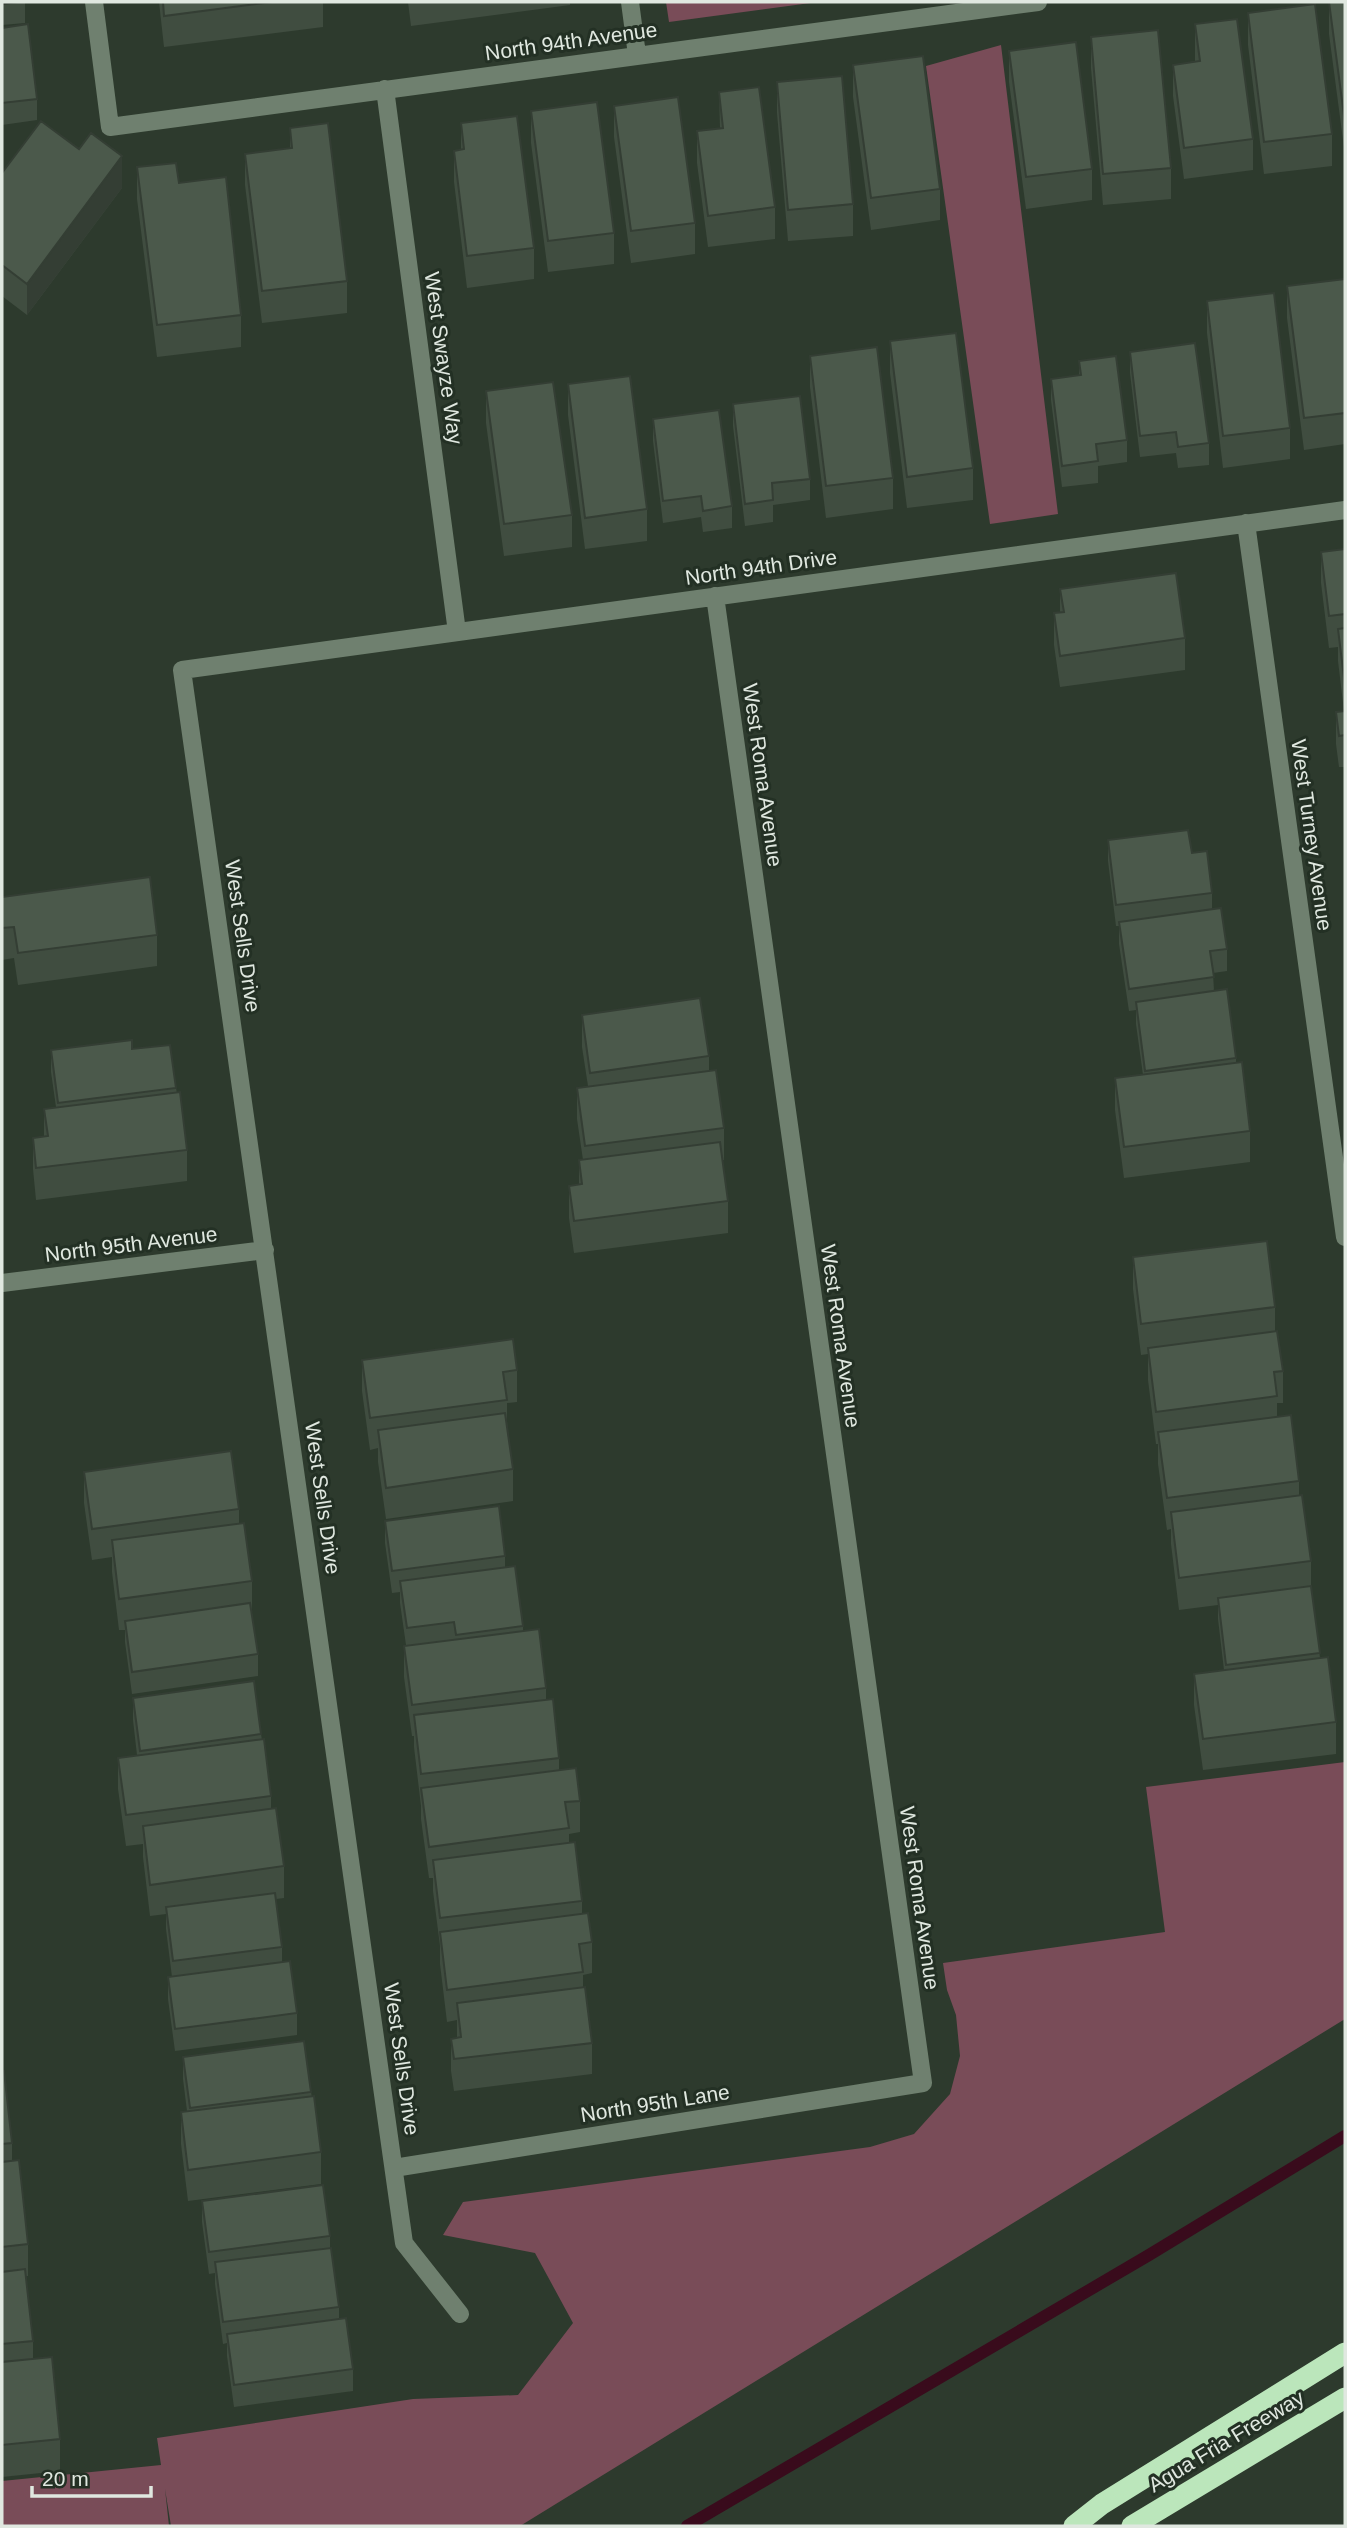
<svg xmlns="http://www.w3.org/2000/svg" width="1347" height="2528" font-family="Helvetica,sans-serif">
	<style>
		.green { fill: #794c58 }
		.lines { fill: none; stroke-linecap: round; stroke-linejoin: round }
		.stream { stroke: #390b1c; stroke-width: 12 }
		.minor { stroke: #6f806f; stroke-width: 18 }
		.highway { stroke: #bbe6bb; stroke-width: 21 }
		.wall { fill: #404d40 }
		.shaded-wall { fill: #343e34 }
		.building { fill: #4b594b; stroke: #343e34; stroke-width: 2 }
		.labels { text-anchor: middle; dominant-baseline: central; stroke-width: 6; stroke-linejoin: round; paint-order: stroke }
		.street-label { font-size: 21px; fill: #e0e8e0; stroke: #233024 }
	</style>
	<rect width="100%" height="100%" fill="#2d3a2d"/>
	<path class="green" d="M666 2H818L669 22Z
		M1001 45 1058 514 990 524 926 66Z
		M1345 1762V2019L520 2526H171L165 2489 169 2526H2V2481L161 2465 157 2438 413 2399 518 2395 573 2323 535 2253 443 2235 463 2202 870 2147 914 2134 950 2094 960 2056 956 2015 947 1990 943 1963 1165 1932 1146 1787Z"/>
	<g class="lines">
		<path class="stream" d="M687 2526 1149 2255 1345 2136"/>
		<path class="minor" d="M94 2 110 127 1038 2
			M630 2 637 55
			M385 89 457 632
			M1246 523 1345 1237
			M2 1283 265 1250
			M394 2168 923 2083 715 596
			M460 2314 404 2243 182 670 1345 510"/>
		<path class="highway" d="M1074 2526 1102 2504 1345 2353
			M1132 2526 1345 2398"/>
	</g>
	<path class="wall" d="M2 2H25V23L2 25Z
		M159 2H323V27L164 47Z
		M408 2H570V5L411 26Z
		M1329 2H1345V155L1329 34Z
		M1248 13 1332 134V166L1264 174 1248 45Z
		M1195 24 1253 139V170L1184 179 1173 96V65L1195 61Z
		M2 28 37 99V120L2 125Z
		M1091 37 1171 168V199L1103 205 1091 68Z
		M1009 51 1092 169V200L1026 209 1009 82Z
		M853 65 940 189V220L871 230 853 97Z
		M777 82 853 204V236L788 241 777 113Z
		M719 92 775 207V239L708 247 697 163V131L720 128Z
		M614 106 695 223V254L631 263 614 137Z
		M531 111 614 233V264L548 272 531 143Z
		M461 123 534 248V279L467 288 454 182V151L461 150Z
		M290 128 347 281V313L262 323 245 185V154L290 149Z
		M137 167 179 183 241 315V347L157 357 137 199Z
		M2 173 122 188 27 315 2 296Z
		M1345 279V444L1304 450 1287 318V286Z
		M1207 301 1290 428V459L1223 468 1207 333Z
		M890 341 973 468V500L907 508 890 373Z
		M1130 352 1209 443V465L1178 468 1176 453 1140 457 1130 373Z
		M810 356 893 478V509L826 518 810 387Z
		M1079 361 1127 440V462L1098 466V483L1062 487 1051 400V379L1079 375Z
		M568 384 647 509V541L585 549 568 415Z
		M486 391 572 515V547L504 556 486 423Z
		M733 404 810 479V500L773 505V522L745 526 733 426Z
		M653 419 732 506V528L703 532 701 517 663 523 653 441Z
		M1345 549V767H1339L1336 744V712L1344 711 1338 661V647L1329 648 1321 583V552Z
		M1060 589 1185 638V670L1060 687 1054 645V613L1060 612Z
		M1108 840 1192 853 1212 893V909L1227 949V971L1213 973 1214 991 1236 1058V1063L1250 1131V1162L1124 1178 1115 1110V1078L1143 1075 1136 1024V1010L1129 1011 1119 944V926H1116L1108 861Z
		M2 897 157 935V966L18 985 14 958 2 960Z
		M582 1015 709 1056V1071L724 1128V1160H722L728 1201V1233L574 1253 569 1218V1186L579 1185V1160H583L577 1119V1088L588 1086 582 1047Z
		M132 1049 176 1088 187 1150V1181L36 1200 33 1169V1138L44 1136V1109L56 1107 51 1072V1050Z
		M1133 1257 1275 1307V1331L1283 1371V1403H1277V1417L1299 1481V1496L1311 1561V1586L1320 1658 1336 1722V1754L1203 1770 1194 1705V1674L1224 1670 1218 1619V1605L1179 1610 1171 1544V1529L1167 1530 1158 1464V1444H1156L1148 1380V1354L1141 1355 1133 1289Z
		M362 1360 517 1370V1402L507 1403V1422L513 1469V1501L386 1519 378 1462V1448L370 1450 362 1391Z
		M84 1472 239 1509V1523L252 1581V1613L258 1654V1676L132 1694 125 1642V1630H119L112 1572V1557L92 1560 84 1503Z
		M385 1521 505 1556V1568L523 1626V1631L546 1688V1700L559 1758V1770L580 1801V1832L569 1834V1843L582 1901V1914L592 1942V1973L583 1975V1987L592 2043V2074L454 2091 451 2071V2039L457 2038V2020L447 2022 440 1964V1946L433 1891V1878H429L421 1819V1806L414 1747V1736H412L404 1677V1646L406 1645 400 1603V1592L392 1593 385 1543Z
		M133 1698 261 1734 271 1796V1809L284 1866V1898L276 1899 282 1947V1962L297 2013V2035L175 2051 168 1999V1977H172L166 1929V1914L150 1916 143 1857V1844L126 1846 118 1789V1758L137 1755 133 1720Z
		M2 2035 3 2046V2067L2 2068Z
		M183 2057 311 2092 321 2152V2184L188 2201 181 2144V2112L187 2111 183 2079Z
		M2 2071 12 2143V2161L28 2244V2276H26L33 2341V2359L60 2439V2471L2 2477Z
		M202 2201 330 2236V2248L339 2307V2319L353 2369V2391L234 2407 227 2356V2343L223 2344 215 2284V2273L209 2274 202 2222Z"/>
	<path class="shaded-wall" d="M122 156V188L27 315V284Z"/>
	<path class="building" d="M2 2H18L2 4Z
		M163 2H272L164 16Z
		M1329 2H1345V123Z
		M1315 4 1332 134 1264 142 1248 13Z
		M1237 19 1253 139 1184 148 1173 65 1200 61 1195 24Z
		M28 24 37 99 2 103V28Z
		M1158 30 1171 168 1103 174 1091 37Z
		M1076 42 1092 169 1026 177 1009 51Z
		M923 56 940 189 871 198 853 65Z
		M842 76 853 204 788 210 777 82Z
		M759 87 775 207 708 216 697 131 723 128 719 92Z
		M678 97 695 223 631 231 614 106Z
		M597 102 614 233 548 241 531 111Z
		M517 116 534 248 467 256 454 151 464 149 461 123Z
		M41 121 79 149 91 133 122 156 27 284 2 265V173Z
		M328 123 347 281 262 291 245 154 292 148 290 128Z
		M176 163 179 183 226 177 241 315 157 325 137 167Z
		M1345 279V413L1304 418 1287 286Z
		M1274 293 1290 428 1223 436 1207 301Z
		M956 333 973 468 907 477 890 341Z
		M1195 343 1209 443 1178 447 1176 432 1140 436 1130 352Z
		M877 347 893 478 826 486 810 356Z
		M1116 356 1127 440 1096 444 1098 461 1062 466 1051 379 1081 375 1079 361Z
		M630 376 647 509 585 518 568 384Z
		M553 382 572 515 504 524 486 391Z
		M800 396 810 479 772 483 773 500 745 504 733 404Z
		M719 410 732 506 703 511 701 496 663 501 653 419Z
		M1345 549V614L1329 616 1321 552Z
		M1176 573 1185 638 1060 656 1054 613 1064 612 1060 589Z
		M1345 628V686L1338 629Z
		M1345 711V735L1339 736 1336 712Z
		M1188 830 1192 853 1207 851 1212 893 1116 905 1108 840Z
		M150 877 157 935 18 953 14 927 2 928V897Z
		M1221 908 1227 949 1210 951 1214 977 1129 989 1119 922Z
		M1227 989 1236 1058 1145 1071 1136 1002Z
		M700 998 709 1056 590 1073 582 1015Z
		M132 1040V1049L170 1045 176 1088 58 1103 51 1050Z
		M1242 1062 1250 1131 1124 1147 1115 1078Z
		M716 1070 724 1128 585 1146 577 1088Z
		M180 1092 187 1150 36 1168 33 1138 48 1136 44 1109Z
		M720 1142 728 1201 574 1221 569 1186 582 1184 579 1160Z
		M1267 1241 1275 1307 1141 1324 1133 1257Z
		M1277 1331 1283 1371 1274 1372 1277 1396 1156 1412 1148 1348Z
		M513 1339 517 1370 503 1372 507 1400 370 1418 362 1360Z
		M505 1413 513 1469 386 1488 378 1430Z
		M1291 1415 1299 1481 1167 1498 1158 1432Z
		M231 1451 239 1509 92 1529 84 1472Z
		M1302 1495 1311 1561 1179 1578 1171 1512Z
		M499 1506 505 1556 392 1571 385 1521Z
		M244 1523 252 1581 119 1599 112 1540Z
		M515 1566 523 1626 456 1635 454 1622 407 1628 400 1581Z
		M1311 1586 1320 1653 1226 1665 1218 1598Z
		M250 1603 258 1654 132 1672 125 1621Z
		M539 1629 546 1688 412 1705 404 1646Z
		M1328 1657 1336 1722 1203 1739 1194 1674Z
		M254 1681 261 1734 140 1751 133 1698Z
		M553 1699 559 1758 421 1774 414 1715Z
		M264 1739 271 1796 126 1815 118 1758Z
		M576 1768 580 1801 565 1802 569 1828 429 1847 421 1788Z
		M276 1808 284 1866 150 1885 143 1826Z
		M575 1842 582 1901 440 1918 433 1860Z
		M275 1893 282 1947 173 1961 166 1907Z
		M588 1913 592 1942 579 1944 583 1972 447 1990 440 1932Z
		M290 1961 297 2013 175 2029 168 1977Z
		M585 1987 592 2043 454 2059 451 2039 461 2037 457 2003Z
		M304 2041 311 2092 190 2108 183 2057Z
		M2 2071H4L12 2143 2 2144Z
		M314 2096 321 2152 188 2170 181 2112Z
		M19 2160 28 2244 2 2247V2162Z
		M323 2185 330 2236 209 2252 202 2201Z
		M331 2248 339 2307 223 2322 215 2262Z
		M25 2269 33 2341 2 2344V2272Z
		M346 2318 353 2369 234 2385 227 2334Z
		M52 2357 60 2439 2 2445V2362Z"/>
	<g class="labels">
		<g class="street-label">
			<text transform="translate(571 41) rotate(-8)">North 94th Avenue</text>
			<text transform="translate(444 358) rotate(82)">West Swayze Way</text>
			<text transform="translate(761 567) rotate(-8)">North 94th Drive</text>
			<text transform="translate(763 775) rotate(82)">West Roma Avenue</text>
			<text transform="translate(1312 835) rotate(82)">West Turney Avenue</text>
			<text transform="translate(243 936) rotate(82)">West Sells Drive</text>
			<text transform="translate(131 1244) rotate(-7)">North 95th Avenue</text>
			<text transform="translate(841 1336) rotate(82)">West Roma Avenue</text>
			<text transform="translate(323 1498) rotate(82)">West Sells Drive</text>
			<text transform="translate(920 1898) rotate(82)">West Roma Avenue</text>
			<text transform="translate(402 2059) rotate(82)">West Sells Drive</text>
			<text transform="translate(655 2103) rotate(-9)">North 95th Lane</text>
			<text transform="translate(1226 2441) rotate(-31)">Agua Fria Freeway</text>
		</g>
	</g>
	<rect width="1347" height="2528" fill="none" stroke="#e0e8e0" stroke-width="7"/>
	<path d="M32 2486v10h119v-10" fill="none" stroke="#e0e8e0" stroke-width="3.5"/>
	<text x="42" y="2486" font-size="21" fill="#e0e8e0" stroke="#233024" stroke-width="5" paint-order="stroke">20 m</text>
</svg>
